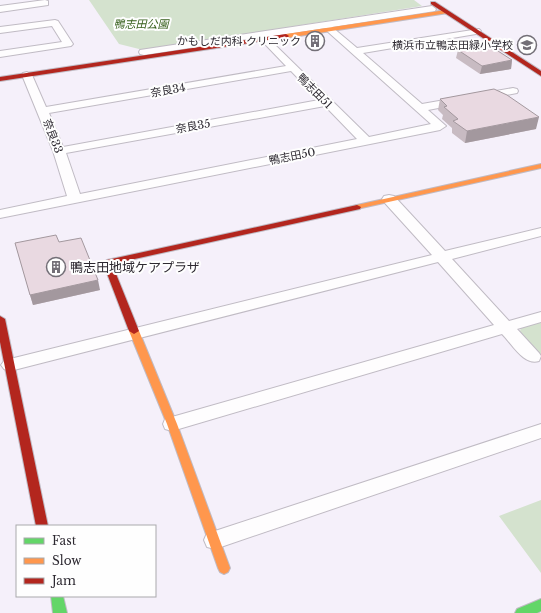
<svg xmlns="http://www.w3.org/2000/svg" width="541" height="613" font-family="'Libre Baskerville','Noto Sans JP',serif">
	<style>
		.green { fill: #d4e2ce }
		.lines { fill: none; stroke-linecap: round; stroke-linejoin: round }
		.street-casing { stroke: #c0bbc4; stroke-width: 2 }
		.fast-casing { stroke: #c0bbc4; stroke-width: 2 }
		.slow-casing { stroke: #c0bbc4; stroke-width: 2 }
		.jam-casing { stroke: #c0bbc4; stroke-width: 2 }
		.street { fill: #fefdfe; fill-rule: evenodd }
		.fast { fill: #63d668; fill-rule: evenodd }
		.slow { fill: #ff974d; fill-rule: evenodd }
		.jam { fill: #b3261e; fill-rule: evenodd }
		.wall { fill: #c8bbc2 }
		.shaded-wall { fill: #a3989e }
		.building { fill: #e9d9e1; stroke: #a3989e }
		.labels { text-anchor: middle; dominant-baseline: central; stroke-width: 4; stroke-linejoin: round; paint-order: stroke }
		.far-park-label { font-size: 11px; font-style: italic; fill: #355e1a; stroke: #fefefe }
		.far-poi-label { font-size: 11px; fill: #2d2931; stroke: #fefefe; text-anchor: end }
		.far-street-label { font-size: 11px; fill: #2d2931; stroke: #fefefe }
		.poi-label { font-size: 13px; fill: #2d2931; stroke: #fefefe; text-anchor: start }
	</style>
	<rect width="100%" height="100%" fill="#f5f0fa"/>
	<path class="green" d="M89 0H414L422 6 143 50 119 44Z
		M541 322V358L519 334 521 328Z
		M541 500V573L499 516Z"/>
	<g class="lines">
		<defs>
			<path id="street" d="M45 0 48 1V5L0 12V6Z
				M432 6 436 9 435 11 332 27 357 48 479 29 481 31 476 34 363 53 422 104 513 88 517 89 518 91 517 93 428 110 446 126 440 130 0 218V210L67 196 53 151 22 75 23 73 27 72 32 75 46 107 286 66 262 41 261 37 144 55 140 54 139 52 140 50ZM326 28 327 31 431 124 369 137 267 37ZM291 71 319 100 63 147 49 113ZM325 106 357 139 80 194 66 153Z
				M55 20 58 21 73 44 71 46 0 57V51L62 42 52 26 0 33V27Z
				M389 195 394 196 445 251 541 228V236L452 259 509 321 541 312V322L517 329 539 353 541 356 539 361C524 366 512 344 502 334L172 431 165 429 163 424 165 419 494 325 438 262 10 371 4 369 1 365 4 361 10 359 432 255 384 202 382 199 384 196Z
				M541 424V438L215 549 207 547 204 540 207 533 215 531Z"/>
			<path id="fast" d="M51 596H63L67 613H53Z
				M541 599V611L537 613H515L517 609Z"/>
			<path id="slow" d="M446 10 449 12 448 13 286 38 283 36 286 34Z
				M541 164V168L357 209 353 207 357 205Z
				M134 328 139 331 177 424 230 568 228 572 224 574 220 572 218 568 167 424 129 331Z"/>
			<path id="jam" d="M431 2H435L541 71V76L431 4Z
				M286 34 289 36 288 37 0 81V77Z
				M357 205 361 207 360 209 112 264 139 331 134 334 129 331 103 263 107 260Z
				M0 316 5 319 48 526H36L0 342Z"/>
		</defs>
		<use href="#street" class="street-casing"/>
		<use href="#fast" class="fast-casing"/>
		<use href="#slow" class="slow-casing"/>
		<use href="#jam" class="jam-casing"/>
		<use href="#street" class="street"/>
		<use href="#fast" class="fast"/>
		<use href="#slow" class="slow"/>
		<use href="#jam" class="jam"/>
	</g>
	<path class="wall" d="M458 50 512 60 511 69 480 74 456 58Z
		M440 99 536 129 465 143 452 133V128L442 119 443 115 438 110Z
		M59 242 100 290 33 305 15 243Z"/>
	<path class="shaded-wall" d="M512 60 511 69 480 74 482 66Z
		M539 117 536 129 465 143 467 131Z
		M98 280 100 290 33 305 30 295Z"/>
	<path class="building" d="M487 44 512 60 482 66 458 50Z
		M494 89 507 95 539 117 467 131 453 121 458 119 444 107 447 106 440 99Z
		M56 235 59 242 81 238 98 280 30 295 15 243Z"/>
	<defs>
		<symbol id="building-ring" viewBox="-11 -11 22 22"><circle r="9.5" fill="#fefefe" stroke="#736f77" stroke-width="1.5"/><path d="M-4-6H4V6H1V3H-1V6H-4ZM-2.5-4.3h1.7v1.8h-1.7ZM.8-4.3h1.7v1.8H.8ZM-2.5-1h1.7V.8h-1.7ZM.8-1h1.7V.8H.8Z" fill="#736f77"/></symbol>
		<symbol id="school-ring" viewBox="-11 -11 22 22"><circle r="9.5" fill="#fefefe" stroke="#736f77" stroke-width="1.5"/><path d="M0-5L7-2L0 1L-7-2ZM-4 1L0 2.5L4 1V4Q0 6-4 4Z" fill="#736f77"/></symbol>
	</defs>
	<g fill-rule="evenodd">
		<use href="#building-ring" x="304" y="30" width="22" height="22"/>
		<use href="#school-ring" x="516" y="34" width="22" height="22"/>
		<use href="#building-ring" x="45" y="256" width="22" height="22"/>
	</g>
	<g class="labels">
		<g class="far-park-label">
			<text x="141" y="24">鴨志田公園</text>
		</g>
		<g class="far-poi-label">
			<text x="301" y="41">かもしだ内科 クリニック</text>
			<text x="513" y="45">横浜市立鴨志田緑小学校</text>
		</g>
		<g class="far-street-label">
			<text transform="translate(168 90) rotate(-10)">奈良34</text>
			<text transform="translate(315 91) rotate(45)">鴨志田51</text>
			<text transform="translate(193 126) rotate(-10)">奈良35</text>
			<text transform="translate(53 136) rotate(69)">奈良33</text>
			<text transform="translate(292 156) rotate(-11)">鴨志田50</text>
		</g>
		<g class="poi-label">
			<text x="70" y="267">鴨志田地域ケアプラザ</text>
		</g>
	</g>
	<rect x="16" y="525" width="140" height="72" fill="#fefefe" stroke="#aaa9ac"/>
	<rect x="24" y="538" width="20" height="6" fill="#63d668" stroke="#aaa9ac"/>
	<text x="52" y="545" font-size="12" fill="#2d2931">Fast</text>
	<rect x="24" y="558" width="20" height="6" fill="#ff974d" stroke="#aaa9ac"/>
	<text x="52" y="565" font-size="12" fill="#2d2931">Slow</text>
	<rect x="24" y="578" width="20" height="6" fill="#b3261e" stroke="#aaa9ac"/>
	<text x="52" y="585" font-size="12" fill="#2d2931">Jam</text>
</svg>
